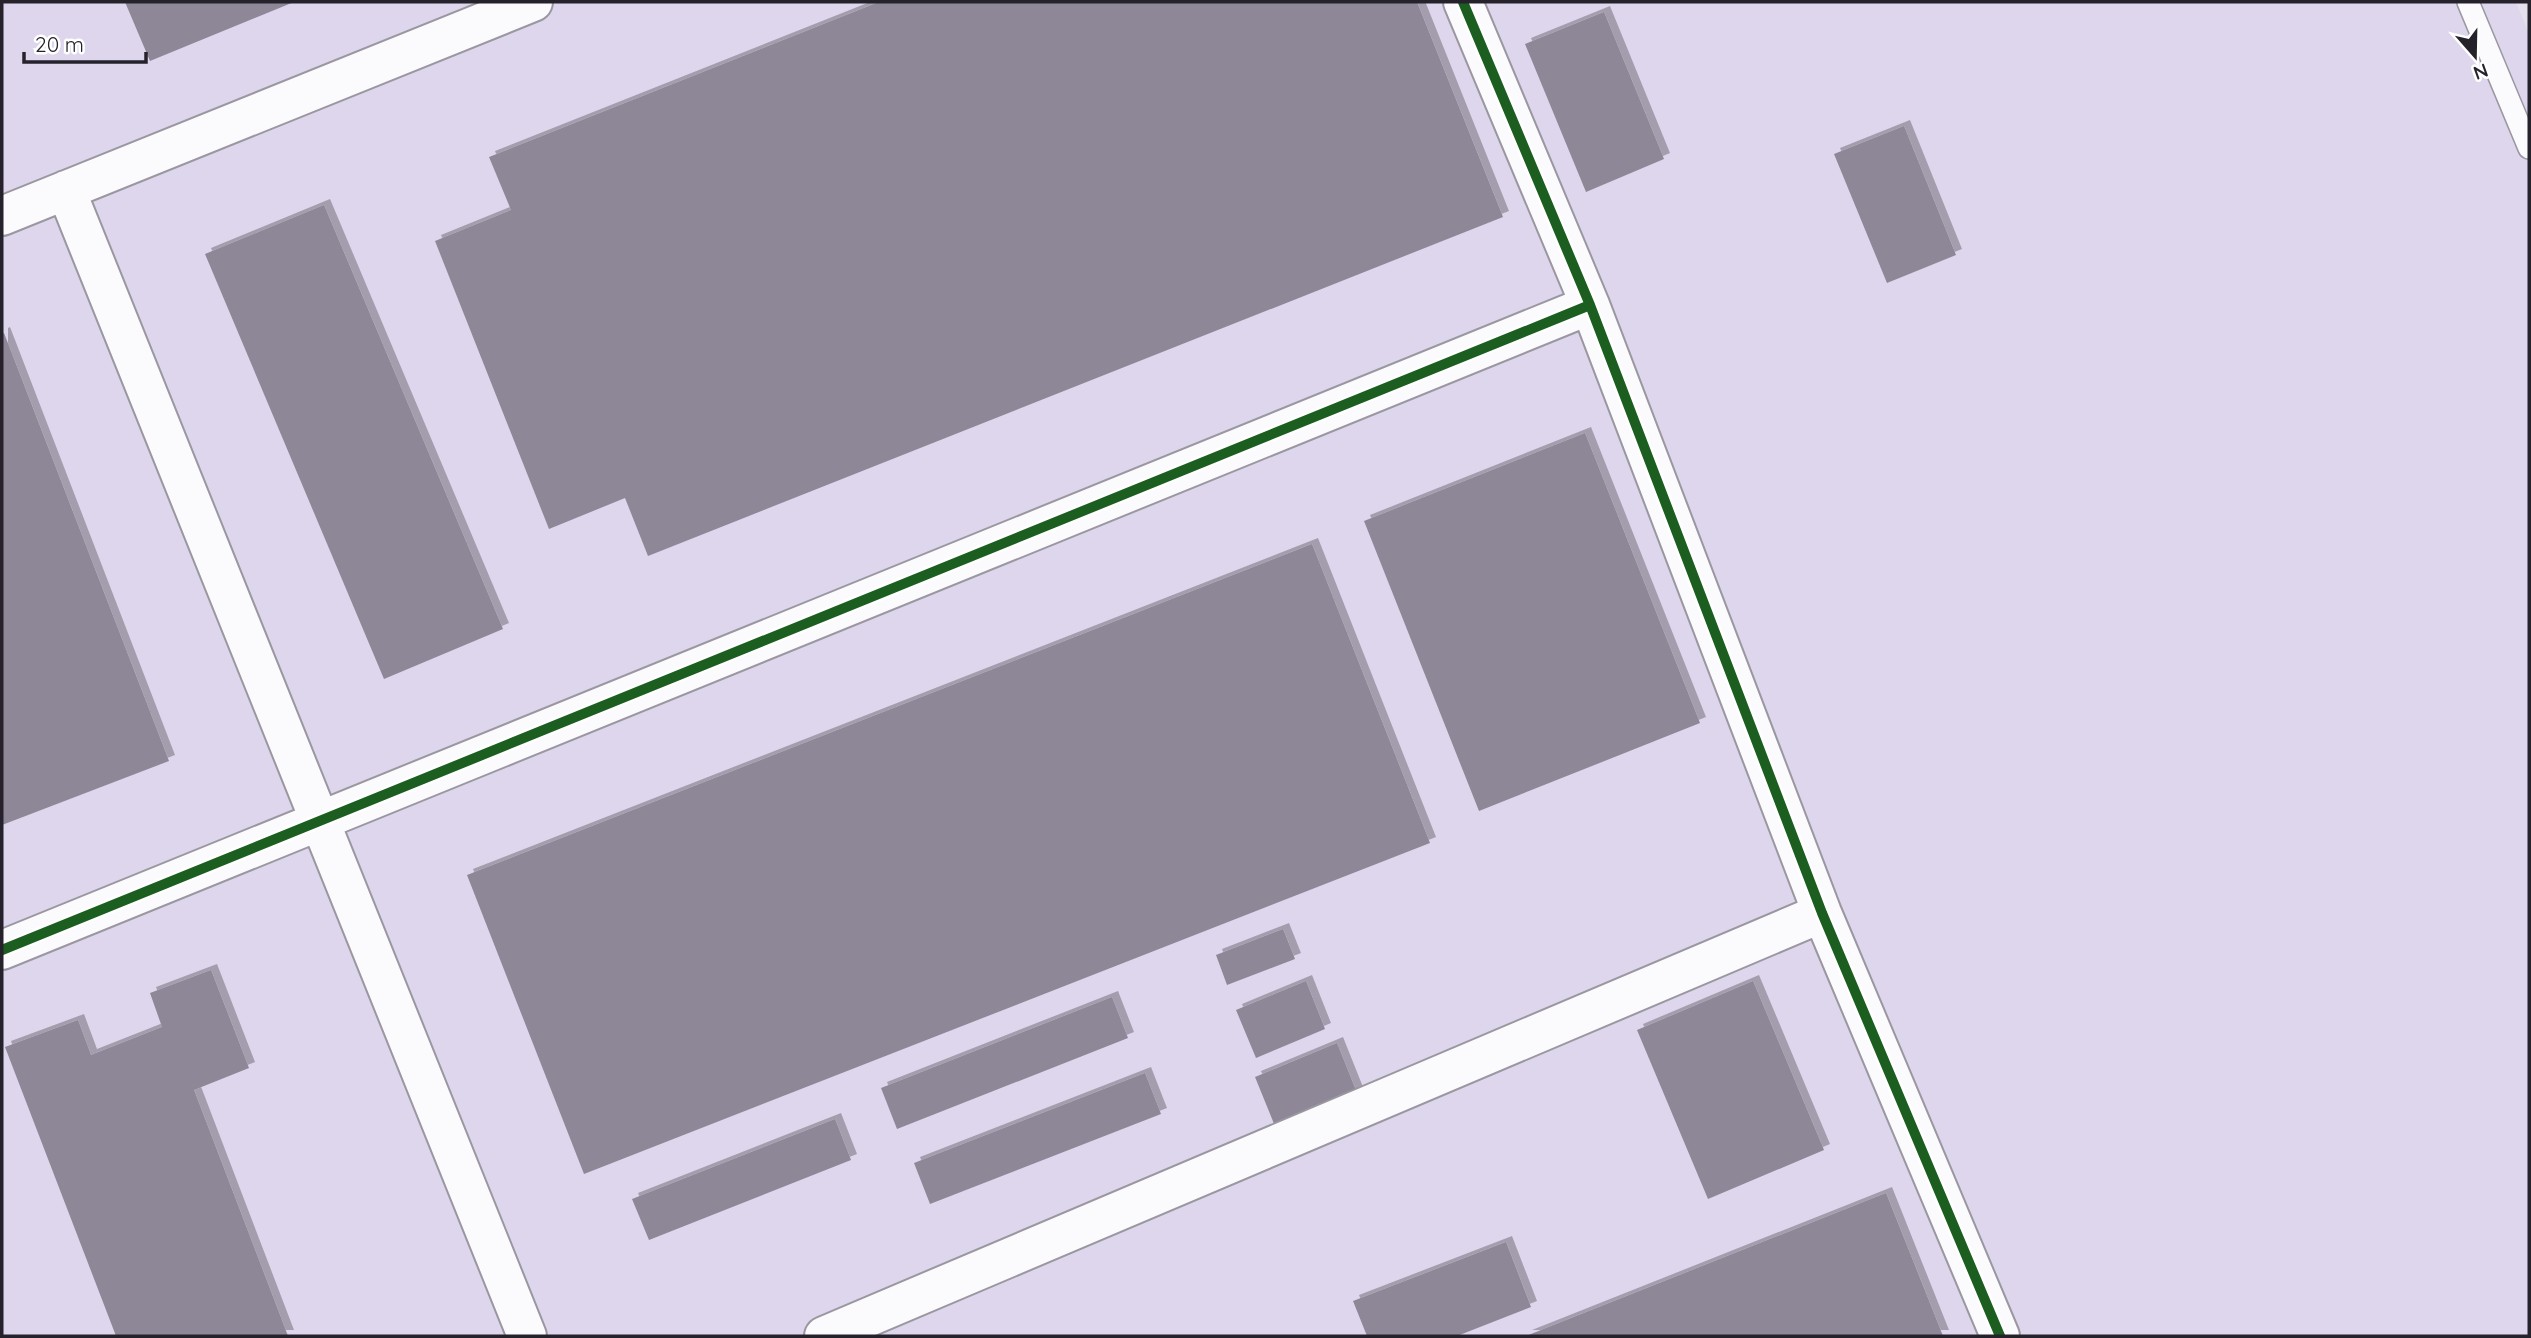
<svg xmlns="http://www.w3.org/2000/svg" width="2531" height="1338" font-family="Quicksand,sans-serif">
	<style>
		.built { fill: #ded6ec }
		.building { fill: #8e8797; filter: url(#shadow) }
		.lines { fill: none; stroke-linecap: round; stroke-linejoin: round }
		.lane-casing { stroke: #9a97a0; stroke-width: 24 }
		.street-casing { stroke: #9a97a0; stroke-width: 42 }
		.lane { stroke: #fbfafc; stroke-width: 21 }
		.street { stroke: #fbfafc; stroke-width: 38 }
		.cycleway-casing { stroke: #fff; stroke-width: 15 }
		.cycleway { stroke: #1b5e20; stroke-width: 10 }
	</style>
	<defs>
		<filter id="shadow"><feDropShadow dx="6" dy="-6" stdDeviation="0" flood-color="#0004"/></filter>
	</defs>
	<rect width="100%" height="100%" fill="#e4e0ec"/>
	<path class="built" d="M2 2H2516L2529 34V1336H2Z"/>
	<path class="building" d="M125 2H294L150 61Z
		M879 2H1417L1503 217 648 556 625 498 549 529 435 241 511 210 489 157Z
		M1604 12 1664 159 1586 192 1525 44Z
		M1904 126 1956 255 1887 283 1834 154Z
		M324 205 503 629 384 679 205 254Z
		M4 333 169 761 2 825V334Z
		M1585 433 1700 723 1479 811 1364 521Z
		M1312 544 1430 843 584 1174 467 875Z
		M1283 929 1295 959 1227 985 1216 955Z
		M211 970 249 1068 194 1090 288 1336H116L5 1047 78 1020 91 1055 162 1027 150 993Z
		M1306 981 1325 1029 1256 1058 1236 1010Z
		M1753 981 1824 1150 1708 1199 1637 1030Z
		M1112 997 1128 1038 897 1129 881 1088Z
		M1337 1043 1361 1103 1279 1136 1255 1077Z
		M1145 1073 1161 1114 930 1204 914 1163Z
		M835 1119 851 1160 649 1240 632 1199Z
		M1886 1193 1943 1336H1526Z
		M1506 1242 1531 1307 1457 1336H1367L1353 1301Z"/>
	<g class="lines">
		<defs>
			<path id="lane" d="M2468 2 2529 148"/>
			<path id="street" d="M1463 2 1590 305 1822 913 2000 1336
				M66 190 527 1336
				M2 216 533 2
				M2 950 1590 305
				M824 1336 1822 913"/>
		</defs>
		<use href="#lane" class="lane-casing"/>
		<use href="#street" class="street-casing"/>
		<use href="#lane" class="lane"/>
		<use href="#street" class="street"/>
		<defs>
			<path id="cycleway" d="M1463 2 1590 305 1822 913 2000 1336
				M2 950 1590 305"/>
		</defs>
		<use href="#cycleway" class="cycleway-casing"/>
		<use href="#cycleway" class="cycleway"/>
	</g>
	<rect width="2531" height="1338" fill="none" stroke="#25222b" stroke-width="7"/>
	<g transform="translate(2475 56) rotate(160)" stroke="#ffffff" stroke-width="5" paint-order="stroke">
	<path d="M0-5L12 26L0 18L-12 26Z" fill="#25222b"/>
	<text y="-10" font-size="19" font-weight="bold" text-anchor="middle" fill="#25222b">N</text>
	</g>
	<path d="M24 52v10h122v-10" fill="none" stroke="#25222b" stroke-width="3.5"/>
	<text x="35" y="52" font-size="21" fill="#25222b" stroke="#ffffff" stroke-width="5" paint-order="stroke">20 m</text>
</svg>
